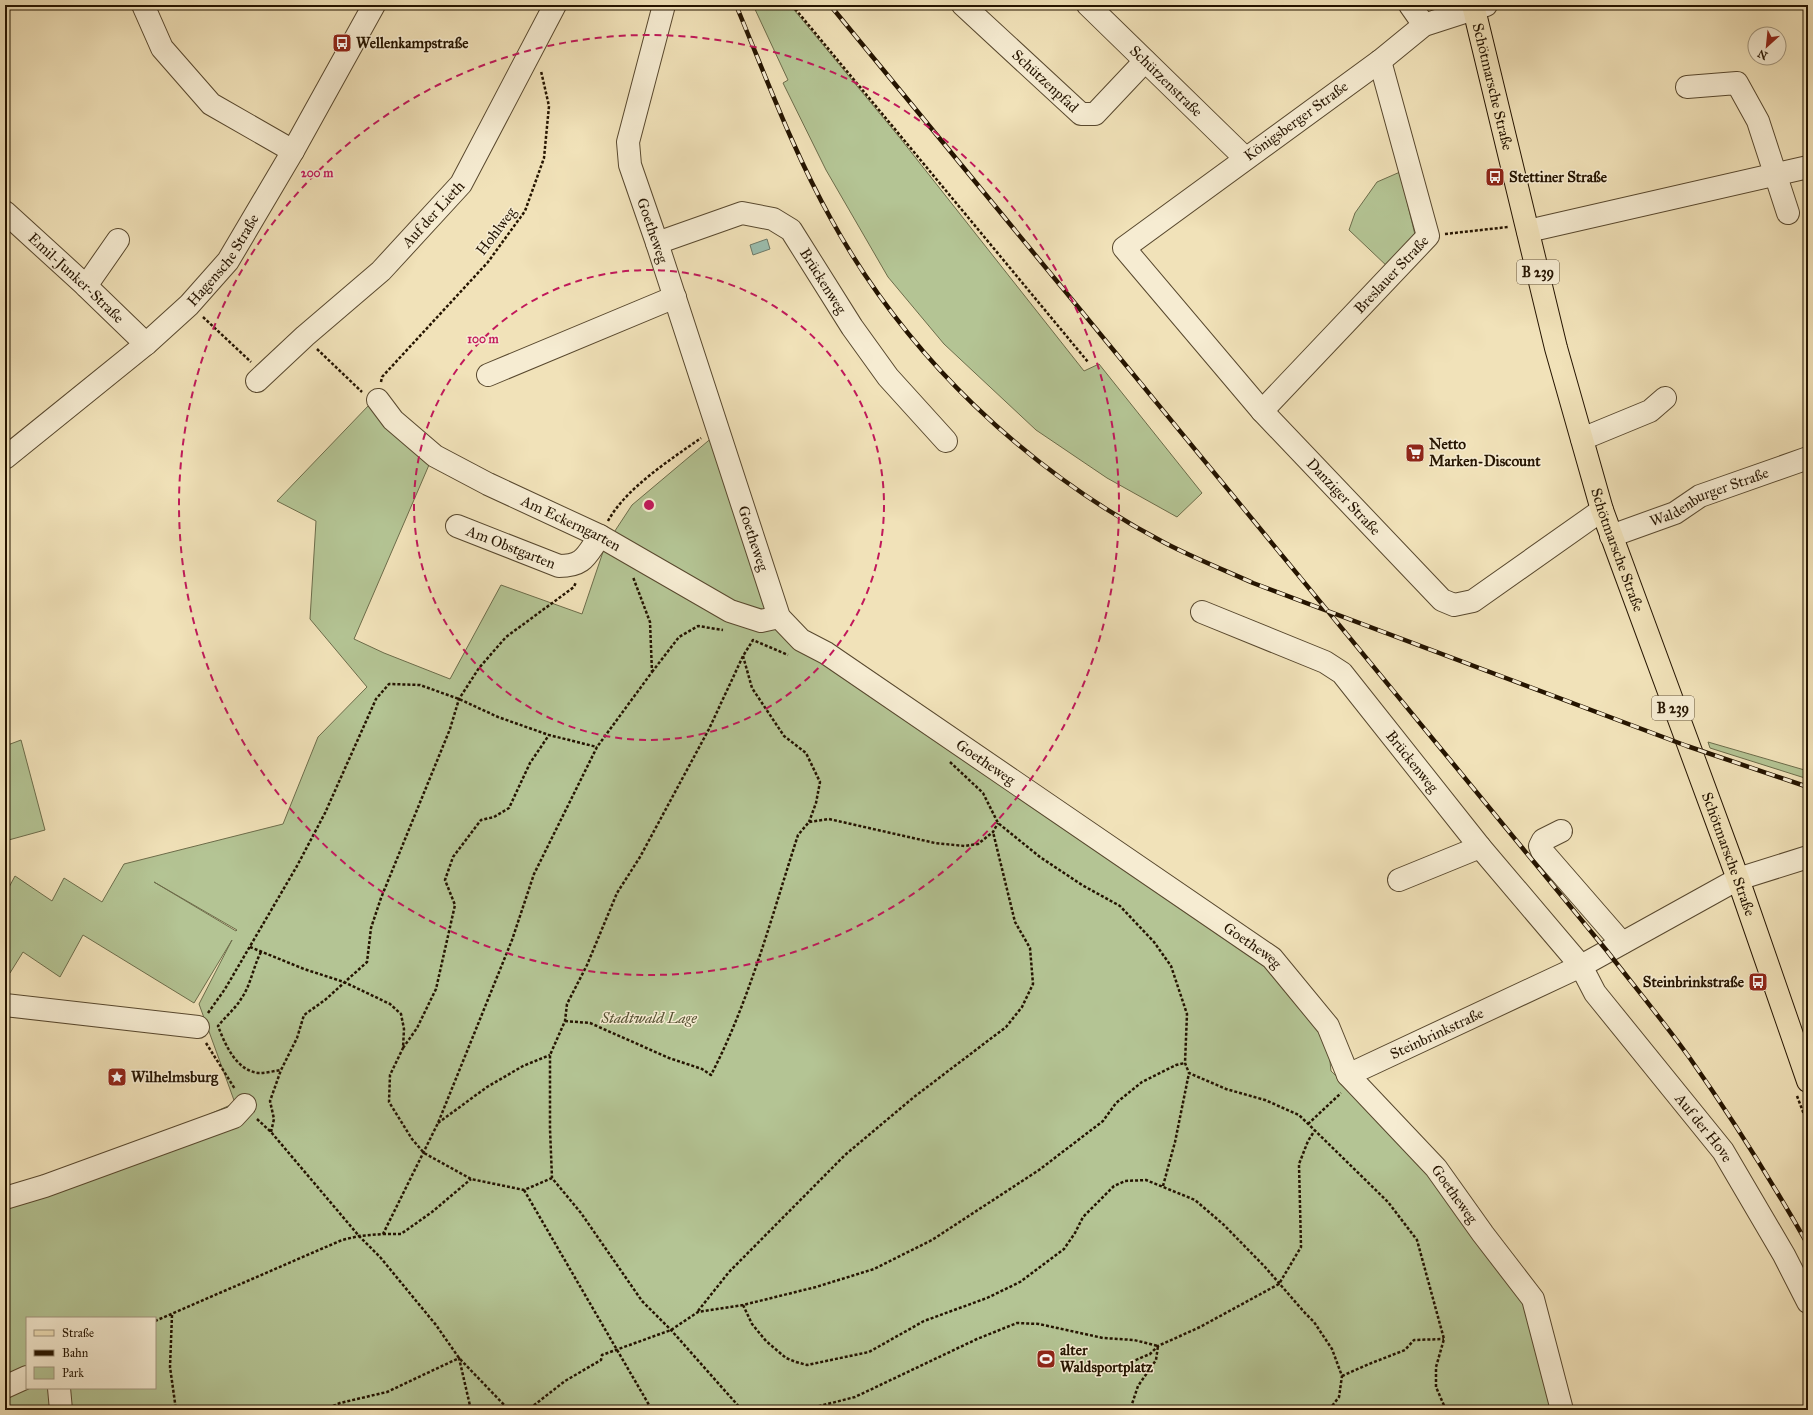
<svg xmlns="http://www.w3.org/2000/svg" width="1813" height="1415" font-family="'IM FELL Great Primer',serif">
	<style>
		.green { fill: #b4c494; stroke: #6c6c4a; fill-rule: evenodd }
		.water { fill: #9bbeaf; stroke: #6c7a69 }
		.lines { fill: none; stroke-linecap: round; stroke-linejoin: round }
		.minor-casing { stroke: #58482e; stroke-width: 24 }
		.major-casing { stroke: #251400; stroke-width: 24 }
		.path { stroke: #251400; stroke-width: 2.5; stroke-dasharray: 3 2; stroke-linecap: butt }
		.minor { stroke: #f6ecd2; stroke-width: 22 }
		.major { stroke: #f1e2b9; stroke-width: 22 }
		.rail-casing { stroke: #251400; stroke-width: 4.5 }
		.rail { stroke: #f6ecd2; stroke-width: 3; stroke-dasharray: 9; stroke-linecap: butt }
		.ring { fill: none; stroke: #c2185b; stroke-width: 2; stroke-dasharray: 7 5 }
		.labels { text-anchor: middle; dominant-baseline: central; stroke-width: 3; stroke-linejoin: round; paint-order: stroke }
		.shield { fill: #f6ecd2; stroke: #64553f; stroke-width: 1 }
		.shield-label { font-size: 14px; font-weight: bold; fill: #251400 }
		.poi-label { font-size: 15px; font-weight: bold; fill: #251400; stroke: #f6ecd2; text-anchor: start }
		.street-label { font-size: 15px; fill: #251400; stroke: #f6ecd2 }
		.park-label { font-size: 15px; font-style: italic; fill: #575234; stroke: #f6ecd2 }
		.centre { fill: #c2185b; stroke: #f6ecd2; stroke-width: 2 }
		.ring-label { font-size: 12px; text-anchor: middle; font-weight: bold; fill: #c2185b; stroke: #f6ecd2; stroke-width: 3; stroke-linejoin: round; paint-order: stroke }
	</style>
	<rect width="100%" height="100%" fill="#f1e2b9"/>
	<filter id="stains"><feTurbulence type="fractalNoise" baseFrequency=".005" numOctaves="4"/><feColorMatrix values="0 0 0 0 .2 0 0 0 0 .09 0 0 0 0 .02 0 0 0 .5 -.17"/></filter>
	<radialGradient id="worn" r=".72"><stop offset=".6" stop-color="#630" stop-opacity="0"/><stop offset="1" stop-color="#630" stop-opacity=".3"/></radialGradient>
	<path class="green" d="M753 5H790L900 138 1084 371 1099 364 1202 493 1177 517 1107 478 1036 430 944 344 888 277 826 170 783 83 788 80Z
		M1400 172 1416 239 1389 268 1349 230 1355 213 1377 182Z
		M370 404 432 458 354 639 384 653 450 679 501 585 582 614 605 546 632 505 714 436 776 627 1263 959 1327 1033 1331 1071 1446 1180 1529 1304 1555 1410H5V1204L235 1103 199 1004 232 940 194 1003 83 935 60 977 23 952 10 973 5 970V891H7L15 876 52 901 64 878 102 902 124 864 283 824 318 737 367 687 310 619 316 521 277 501ZM154 882 237 930 236 931ZM27 1318H155V1388H27Z
		M21 740 45 830 5 841V746Z
		M1708 742 1808 771V779L1710 748Z"/>
	<path class="water" d="M767 239 770 249 753 255 750 245Z"/>
	<g class="lines">
		<defs>
			<g id="minor">
				<path d="M143 5 162 48 211 104 293 151"/>
				<path id="s1" d="M664 5 628 142 630 165 657 243 779 617 801 640 826 653 1272 958 1328 1026 1348 1075 1436 1168 1483 1234 1533 1299 1562 1410"/>
				<path id="s2" d="M963 5 1081 114H1095L1145 61"/>
				<path id="s3" d="M1088 5 1245 158"/>
				<path d="M1410 5 1424 25"/>
				<path id="s4" d="M1486 5 1424 25 1380 61 1124 248 1262 411 1442 600 1454 605 1473 601 1602 510"/>
				<path d="M1687 87 1737 83 1758 121 1788 213"/>
				<path id="s5" d="M5 212 86 286 146 344"/>
				<path d="M1528 231 1808 167"/>
				<path id="s6" d="M657 243 742 213 773 219 791 230 852 327 888 377 946 441"/>
				<path d="M86 286 118 240"/>
				<path d="M488 375 675 297"/>
				<path id="s7" d="M257 381 305 336 381 271 461 184 555 5"/>
				<path id="s8" d="M378 400 393 420 435 456 488 484 600 536 730 611 761 621 779 617"/>
				<path id="s9" d="M1262 411 1428 236 1380 61"/>
				<path d="M1582 439 1650 411 1665 398"/>
				<path id="s10" d="M5 458 146 344 189 305 228 261 293 151 374 5"/>
				<path id="s11" d="M457 526 559 566C585 566 586 555 600 536"/>
				<path id="s12" d="M1611 536 1675 513 1700 496 1808 458"/>
				<path id="s13" d="M1202 612 1325 662 1342 673 1480 847 1581 966 1595 993 1723 1151 1784 1255 1808 1302"/>
				<path d="M1561 831 1543 840 1540 846 1542 851 1622 943"/>
				<path d="M1399 880 1480 847"/>
				<path d="M5 1005 198 1027"/>
				<path id="s14" d="M1348 1075 1581 966 1738 879 1808 857"/>
				<path d="M5 1198 45 1186 234 1117 245 1105"/>
				<path d="M5 1387 27 1377"/>
				<path d="M59 1388 61 1410"/>
			</g>
			<g id="major">
				<path id="s15" d="M1473 5 1556 348 1602 510 1738 879 1808 1081"/>
			</g>
		</defs>
		<use href="#minor" class="minor-casing"/>
		<use href="#major" class="major-casing"/>
		<path class="path" d="M792 5 1088 362
			M1445 234 1508 227
			M203 317 251 362
			M317 349 362 392
			M381 382 382 377 488 262 525 211 544 158 549 106 541 71
			M608 521C626 488 670 460 701 438
			M743 656 752 688 784 736 806 753 820 782 816 803 809 822
			M652 672 679 637 698 626 723 630
			M950 762 983 793 998 823 1040 857 1082 885 1120 906 1154 942 1171 966 1187 1014 1185 1063 1189 1073 1226 1089 1265 1100 1299 1115 1388 1202 1417 1240 1444 1339 1436 1367V1387L1446 1410
			M250 947 304 969 344 982 390 1004 401 1014 404 1029 403 1048 390 1075 389 1102 412 1139 424 1153 471 1179 524 1190 552 1178
			M261 952C253 967 251 985 241 999 235 1009 225 1017 218 1026 225 1044 236 1071 259 1073 266 1073 274 1071 281 1070L297 1038 304 1015 325 1000 367 962 371 928 381 898 450 729 459 699 479 668 506 637 574 587 576 582
			M208 1013 225 989 297 866 325 813 376 699 389 684 420 685 459 699 498 717 549 735 597 747
			M565 1021 590 1023 669 1058 702 1069 711 1075C750 1000 772 915 798 835L809 822 829 819 935 843 965 846 978 844 993 832 998 823
			M206 1043 235 1089
			M403 1048 417 1028 436 989 455 905 445 880 453 857 481 820 494 817 509 808 530 763 549 735
			M1797 1096 1808 1125
			M257 1119 271 1132 359 1236 380 1257 436 1325 459 1358 509 1410
			M438 1123 487 1087 523 1066 550 1055
			M1308 1124 1341 1093
			M271 1132 274 1119 270 1101 281 1070
			M1163 1186 1175 1142 1189 1073
			M524 1190 652 1410
			M383 1234H401L432 1212 471 1179
			M743 1305 752 1324 766 1341 786 1358 796 1362 807 1365 869 1352 924 1321 987 1298 1020 1282 1064 1249 1075 1233 1083 1217 1114 1186 1125 1181 1146 1180 1195 1200 1224 1225 1265 1267 1305 1313 1314 1322 1332 1349 1342 1376 1339 1397 1329 1410
			M698 1311 729 1272 845 1155 914 1097 1006 1027 1022 1007 1033 984 1030 948 1015 922 993 832
			M172 1315 170 1367 176 1410
			M155 1321 342 1240 359 1236 383 1234 438 1123 512 940 534 874 597 747 652 672 650 622 633 577
			M1131 1362 1150 1354 1158 1346 1200 1327 1279 1284 1301 1247 1299 1164 1308 1141 1315 1130
			M1342 1376 1369 1364 1405 1350 1414 1340 1444 1339
			M324 1410 340 1403 387 1392 459 1358 471 1410
			M525 1410 533 1406 565 1381 601 1360 602 1355 671 1330 698 1312 743 1305 816 1287 874 1269 932 1240 1039 1170 1103 1121 1116 1103 1142 1082 1176 1065 1185 1063
			M742 1410 671 1330 642 1301 581 1213 552 1178 550 1129V1055L565 1021 567 1004 587 965 617 893 640 857 709 729 743 656 753 640 788 655
			M804 1410 855 1397 977 1339 1017 1323 1039 1324 1103 1338 1134 1340 1158 1346 1156 1360 1138 1386 1130 1410"/>
		<use href="#minor" class="minor"/>
		<use href="#major" class="major"/>
		<defs>
			<path id="rail" d="M736 5C766 77 793 151 831 219 907 357 1026 470 1165 543 1194 558 1224 570 1253 583L1687 746 1808 787
				M830 5 1607 951C1635 987 1663 1021 1689 1057 1732 1118 1771 1180 1808 1245"/>
		</defs>
		<use href="#rail" class="rail-casing"/>
		<use href="#rail" class="rail"/>
	</g>
	<g class="ring">
		<circle cx="649" cy="505" r="235"/>
		<circle cx="649" cy="505" r="470"/>
	</g>
	<defs>
		<symbol id="bus-square" viewBox="-11 -11 22 22"><rect x="-9" y="-9" width="18" height="18" rx="4" fill="#8f2418" stroke="#f6ecd2"/><path d="M-5-6H5V4H4V6H2V4H-2V6H-4V4H-5ZM-3.5-4V0h7V-4ZM-3.5 1.2v1.5H-2V1.2ZM2 1.2v1.5H3.5V1.2Z" fill="#fff"/></symbol>
		<symbol id="supermarket-square" viewBox="-11 -11 22 22"><rect x="-9" y="-9" width="18" height="18" rx="4" fill="#8f2418" stroke="#f6ecd2"/><path d="M-6-5.5h2.5l.6 2H6L4.5 2H-2.5L-4.4-4H-6ZM-1.5 3.2a1.3 1.3 0 1 0 .1 0ZM3 3.2a1.3 1.3 0 1 0 .1 0Z" fill="#fff"/></symbol>
		<symbol id="sight-square" viewBox="-11 -11 22 22"><rect x="-9" y="-9" width="18" height="18" rx="4" fill="#8f2418" stroke="#f6ecd2"/><path d="M0-6L1.8-2.2L6-1.7L2.9 1.2L3.7 5.4L0 3.3L-3.7 5.4L-2.9 1.2L-6-1.7L-1.8-2.2Z" fill="#fff"/></symbol>
		<symbol id="stadium-square" viewBox="-11 -11 22 22"><rect x="-9" y="-9" width="18" height="18" rx="4" fill="#8f2418" stroke="#f6ecd2"/><path d="M0-5a6.5 5 0 1 0 0 10a6.5 5 0 1 0 0-10ZM-3.5-1.8h7v3.6h-7Z" fill="#fff"/></symbol>
	</defs>
	<g fill-rule="evenodd">
		<use href="#bus-square" x="331" y="32" width="22" height="22"/>
		<use href="#bus-square" x="1484" y="166" width="22" height="22"/>
		<use href="#supermarket-square" x="1404" y="442" width="22" height="22"/>
		<use href="#bus-square" x="1747" y="971" width="22" height="22"/>
		<use href="#sight-square" x="106" y="1066" width="22" height="22"/>
		<use href="#stadium-square" x="1035" y="1348" width="22" height="22"/>
	</g>
	<g class="labels">
		<g class="shield">
			<rect x="1517" y="260" width="42" height="24" rx="3"/>
			<rect x="1652" y="696" width="42" height="24" rx="3"/>
		</g>
		<g class="shield-label">
			<text x="1538" y="272">B 239</text>
			<text x="1673" y="708">B 239</text>
		</g>
		<g class="poi-label">
			<text x="356" y="43">Wellenkampstraße</text>
			<text x="1509" y="177">Stettiner Straße</text>
			<text x="1429" y="444">Netto<tspan x="1429" dy="17">Marken-Discount</tspan></text>
			<text x="1744" y="982" text-anchor="end">Steinbrinkstraße</text>
			<text x="131" y="1077">Wilhelmsburg</text>
			<text x="1060" y="1350">alter<tspan x="1060" dy="17">Waldsportplatz</tspan></text>
		</g>
		<g class="street-label">
			<text stroke="none"><textPath href="#s2" startOffset="112">Schützenpfad</textPath></text>
			<text stroke="none"><textPath href="#s3" startOffset="109">Schützenstraße</textPath></text>
			<text stroke="none"><textPath href="#s15" startOffset="84">Schötmarsche Straße</textPath></text>
			<text transform="translate(1296 121) rotate(-36)">Königsberger Straße</text>
			<text stroke="none"><textPath href="#s7" startOffset="243">Auf der Lieth</textPath></text>
			<text transform="translate(496 231) rotate(-53)">Hohlweg</text>
			<text stroke="none"><textPath href="#s1" startOffset="234">Goetheweg</textPath></text>
			<text stroke="none"><textPath href="#s10" startOffset="296">Hagensche Straße</textPath></text>
			<text stroke="none"><textPath href="#s9" startOffset="188">Breslauer Straße</textPath></text>
			<text stroke="none"><textPath href="#s5" startOffset="97">Emil-Junker-Straße</textPath></text>
			<text stroke="none"><textPath href="#s6" startOffset="203">Brückenweg</textPath></text>
			<text stroke="none"><textPath href="#s4" startOffset="771">Danziger Straße</textPath></text>
			<text stroke="none"><textPath href="#s12" startOffset="106">Waldenburger Straße</textPath></text>
			<text stroke="none"><textPath href="#s8" startOffset="232">Am Eckerngarten</textPath></text>
			<text stroke="none"><textPath href="#s1" startOffset="558">Goetheweg</textPath></text>
			<text stroke="none"><textPath href="#s11" startOffset="58">Am Obstgarten</textPath></text>
			<text stroke="none"><textPath href="#s15" startOffset="564">Schötmarsche Straße</textPath></text>
			<text stroke="none"><textPath href="#s13" startOffset="266">Brückenweg</textPath></text>
			<text stroke="none"><textPath href="#s1" startOffset="894">Goetheweg</textPath></text>
			<text stroke="none"><textPath href="#s15" startOffset="888">Schötmarsche Straße</textPath></text>
			<text stroke="none"><textPath href="#s1" startOffset="1218">Goetheweg</textPath></text>
			<text stroke="none"><textPath href="#s14" startOffset="98">Steinbrinkstraße</textPath></text>
			<text stroke="none"><textPath href="#s13" startOffset="735">Auf der Hove</textPath></text>
			<text stroke="none"><textPath href="#s1" startOffset="1542">Goetheweg</textPath></text>
		</g>
		<g class="park-label">
			<text x="649" y="1018">Stadtwald Lage</text>
		</g>
	</g>
	<circle cx="649" cy="505" r="6" class="centre"/>
	<g class="ring-label">
		<text x="317" y="177">200 m</text>
		<text x="483" y="343">100 m</text>
	</g>
	<rect width="1813" height="1415" fill="none" stroke="#f1e2b9" stroke-width="20"/>
	<rect x="6" y="6" width="1801" height="1403" fill="none" stroke="#251400" stroke-width="2"/>
	<rect x="10" y="10" width="1793" height="1395" fill="none" stroke="#251400"/>
	<rect x="26" y="1317" width="130" height="72" fill="#f6ecd2" stroke="#a2967e"/>
	<rect x="34" y="1330" width="20" height="6" fill="#f1e2b9" stroke="#a2967e"/>
	<text x="62" y="1337" font-size="12" fill="#251400">Straße</text>
	<rect x="34" y="1350" width="20" height="6" fill="#251400" stroke="#a2967e"/>
	<text x="62" y="1357" font-size="12" fill="#251400">Bahn</text>
	<rect x="34" y="1367" width="20" height="12" fill="#b4c494" stroke="#a2967e"/>
	<text x="62" y="1377" font-size="12" fill="#251400">Park</text>
	<g transform="translate(1767 46) rotate(207)"><circle r="19" fill="#f6ecd2" stroke="#a2967e"/>
	<path d="M0-3L7 15L0 10L-7 15Z" fill="#8f2418"/>
	<text y="-6" font-size="11" font-weight="bold" text-anchor="middle" fill="#251400">N</text>
	</g>
	<rect width="100%" height="100%" filter="url(#stains)"/>
	<rect width="100%" height="100%" fill="url(#worn)"/>
</svg>
